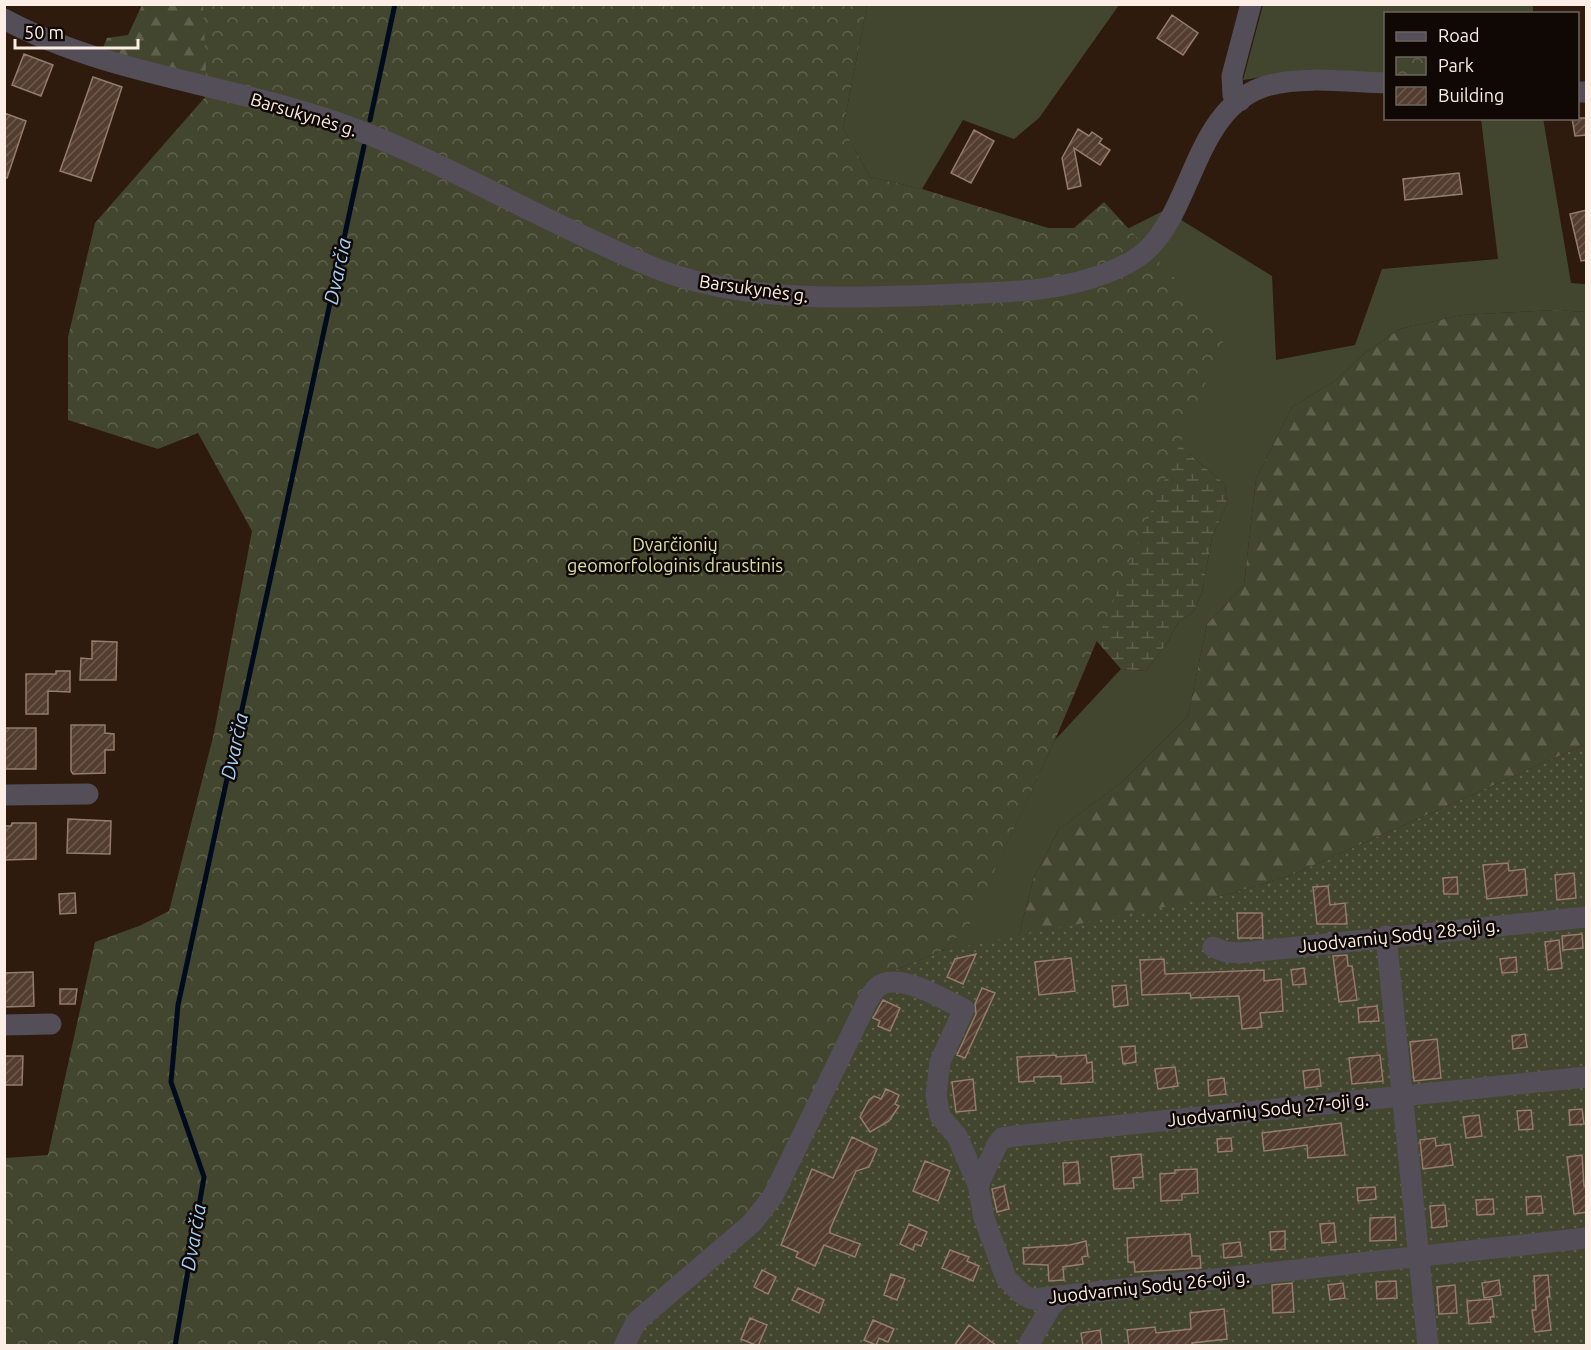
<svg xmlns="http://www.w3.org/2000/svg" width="1591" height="1350" font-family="Ubuntu,sans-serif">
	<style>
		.grass { fill: #43462e }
		.forest { fill: url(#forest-firs) }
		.wetland { fill: url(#wetland-marsh) }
		.park { fill: url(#park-crowns) }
		.garden { fill: url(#garden-dots) }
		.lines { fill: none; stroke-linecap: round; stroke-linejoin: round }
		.stream { stroke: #000c1e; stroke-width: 5 }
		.building { fill: url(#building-hatch); stroke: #957c6c; stroke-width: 1.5 }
		.minor { stroke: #534e58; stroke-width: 21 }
		.labels { text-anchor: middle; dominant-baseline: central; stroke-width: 5; stroke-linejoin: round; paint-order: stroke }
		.street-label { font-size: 18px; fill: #fceee5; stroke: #100804 }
		.park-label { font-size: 18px; fill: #d8e0a6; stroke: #100804 }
		.water-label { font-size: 20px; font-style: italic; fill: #a3d1fb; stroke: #100804 }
	</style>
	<defs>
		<pattern id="forest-firs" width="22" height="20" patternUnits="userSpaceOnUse" patternTransform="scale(1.5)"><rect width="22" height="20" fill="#43462e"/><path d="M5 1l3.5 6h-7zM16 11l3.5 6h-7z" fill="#5f614c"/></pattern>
		<pattern id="wetland-marsh" width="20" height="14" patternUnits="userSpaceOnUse" patternTransform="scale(1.5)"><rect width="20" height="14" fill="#43462e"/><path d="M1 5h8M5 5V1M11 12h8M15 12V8" fill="none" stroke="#5f614c"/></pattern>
		<pattern id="park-crowns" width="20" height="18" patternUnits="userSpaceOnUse" patternTransform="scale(1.5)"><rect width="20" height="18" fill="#43462e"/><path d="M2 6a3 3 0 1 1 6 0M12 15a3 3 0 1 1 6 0" fill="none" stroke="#5f614c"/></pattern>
		<pattern id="garden-dots" width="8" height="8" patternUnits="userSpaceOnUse" patternTransform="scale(1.5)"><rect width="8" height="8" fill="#43462e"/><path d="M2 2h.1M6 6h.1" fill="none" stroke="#5f614c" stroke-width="1.8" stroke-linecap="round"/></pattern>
		<pattern id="building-hatch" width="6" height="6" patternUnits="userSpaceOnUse" patternTransform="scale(1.5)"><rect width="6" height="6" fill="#533d2f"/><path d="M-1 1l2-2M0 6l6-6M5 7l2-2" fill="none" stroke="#6d594d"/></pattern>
	</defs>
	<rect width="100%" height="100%" fill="#2e1b0d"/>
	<path class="grass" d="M867 5H1119L1039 118 1014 139 963 120 922 189 870 177 843 128Z
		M1263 5H1533V13L1386 14 1385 76 1294 72 1243 80Z
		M1543 118 1571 283 1586 284V312L1554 310 1462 315 1400 329 1366 352 1336 380 1292 407 1256 479 1244 585 1207 624 1188 716 1123 781 1059 829 1034 877 1018 938 941 951 968 927 1055 740 1121 669 1146 671 1168 642 1178 622 1193 612 1202 593 1212 537 1227 504 1225 484 1189 454 1016 285 1165 210 1272 276 1276 360 1355 345 1382 269 1498 259 1481 119Z"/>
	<path class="forest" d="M142 5H438L397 135 101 52 107 38 128 35Z
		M1554 310 1586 312V744L1294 874 1230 894 1018 938 1034 877 1059 829 1123 781 1188 716 1207 624 1244 585 1256 479 1292 407 1336 380 1366 352 1400 329 1462 315Z"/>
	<path class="wetland" d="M1182 437 1189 454 1225 484 1227 504 1212 537 1202 593 1193 612 1178 622 1168 642 1146 671 1121 669 1060 599Z"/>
	<path class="park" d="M203 5H867L843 128 870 177 922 189 1048 228H1074L1104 202 1226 334 1055 740 968 928 941 951 890 972 762 1202 615 1345 5 1346V1158L48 1155 95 942 139 926 169 911 214 733 252 531 198 433 158 449 68 420V337L95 223 207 95Z"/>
	<path class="garden" d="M1586 744V1345L615 1346 762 1202 862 1002 890 972 941 951 1230 894 1294 874Z"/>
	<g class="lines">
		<path class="stream" d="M370 120 395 4
			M175 1346 204 1177 171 1082 178 1005 364 146"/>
	</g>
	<path class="building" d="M1172 15 1198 33 1183 55 1157 38Z
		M24 54 53 65 41 96 12 85Z
		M93 77 122 87 91 181 60 171Z
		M4 113 26 121 7 178H4Z
		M1572 118H1587V135L1575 136Z
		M1078 129 1089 136 1092 132 1102 139 1099 143 1110 150 1100 165 1074 148 1081 186 1068 189 1062 158Z
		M974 130 994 141 971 183 951 173Z
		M1459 173 1462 194 1405 200 1403 179Z
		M1587 210V260L1581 261 1570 214Z
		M92 641 117 642 116 680H80L81 658 92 659Z
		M56 671H70V692L48 691V714H26V674H56Z
		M71 725H105V733L114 734V750H105V773L73 774 71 771Z
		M4 728H36V769H4Z
		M68 819 111 821 110 854 67 853Z
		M12 823H36V859L4 860V826H11Z
		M1508 863 1509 871 1525 869 1527 895 1487 899 1483 865Z
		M1574 873 1576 898 1557 900 1555 875Z
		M1457 877 1458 894H1444L1443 878Z
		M1328 886 1330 905 1345 903 1347 924H1317L1313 887Z
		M75 893 76 913 60 914 59 894Z
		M1237 913H1262L1263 938H1238Z
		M1582 934 1583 948 1563 950 1562 936Z
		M1559 940 1562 968 1548 970 1545 942Z
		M976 954 963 984 947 977 955 959Z
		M1347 955 1348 966H1352L1357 1000 1339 1002 1333 956Z
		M1516 957 1517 972 1502 973 1500 959Z
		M1071 958 1075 991 1039 995 1035 962Z
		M1164 959 1165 974 1264 970V981L1281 979 1283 1011 1260 1013 1262 1027 1242 1029 1239 996 1191 998 1190 993 1142 995 1140 960Z
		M1304 968 1306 984 1293 985 1291 970Z
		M33 972 34 1006 4 1007V973Z
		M1126 985 1128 1005 1114 1007 1112 986Z
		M982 988 995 993 965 1058 957 1055 976 1014 975 1004Z
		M60 989H77L75 1004H60Z
		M883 1000 900 1008 890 1031 878 1026 880 1021 873 1018Z
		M1377 1006 1379 1021 1359 1022 1358 1008Z
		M1525 1034 1527 1047 1513 1049 1512 1036Z
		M1437 1039 1441 1078 1414 1081 1410 1042Z
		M1135 1046 1136 1062 1123 1064 1121 1047Z
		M1056 1055V1057L1086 1055 1087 1063 1092 1062 1093 1082 1061 1084V1076L1034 1077V1081L1019 1082 1017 1057Z
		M1380 1055 1383 1081 1352 1084 1349 1058Z
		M4 1056H23L22 1085H4Z
		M1175 1067 1178 1086 1158 1089 1155 1069Z
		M1319 1069 1321 1086 1305 1088 1303 1071Z
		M1224 1078 1226 1094 1209 1096 1208 1080Z
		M973 1079 976 1110 956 1112 952 1082Z
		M886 1089 899 1095 895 1104 899 1106 889 1121 870 1132 860 1117 869 1100 874 1096 881 1099Z
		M1582 1109 1584 1124 1570 1125 1569 1110Z
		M1531 1110 1533 1129 1519 1130 1517 1111Z
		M1479 1115 1482 1136 1466 1138 1463 1117Z
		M1341 1123 1345 1155 1308 1158 1307 1145 1264 1151 1262 1133Z
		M852 1137 877 1149 869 1167 856 1171 830 1229V1233L860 1244 855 1257 824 1245 815 1266 796 1257 798 1252 781 1245 812 1169 833 1178Z
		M1231 1138 1232 1151 1218 1152 1217 1139Z
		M1435 1138 1436 1146 1450 1144 1453 1165 1423 1169 1420 1140Z
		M1141 1154 1143 1177 1133 1178 1134 1188 1114 1189 1111 1157Z
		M1582 1155 1584 1186H1587V1212L1574 1214 1567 1157Z
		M925 1161 950 1171 938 1201 913 1191Z
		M1078 1162 1080 1183 1064 1184 1063 1163Z
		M1197 1169 1198 1193 1182 1194V1200L1161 1201 1160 1174 1175 1173V1170Z
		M1004 1186 1009 1209 997 1212 992 1189Z
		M1375 1187 1376 1199 1358 1201 1357 1188Z
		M1541 1196 1543 1213 1527 1214 1526 1197Z
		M1493 1199 1494 1214 1477 1215 1476 1200Z
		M1445 1205 1447 1226 1432 1228 1430 1206Z
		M1395 1217 1396 1240 1370 1241V1218Z
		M1334 1223 1336 1242 1322 1243 1320 1224Z
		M909 1224 927 1232 921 1246 915 1244 913 1250 900 1244Z
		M1285 1231V1249L1271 1250 1270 1232Z
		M1190 1234 1192 1256H1200L1201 1268 1135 1272 1134 1262H1128L1127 1238Z
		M1086 1241 1088 1256 1082 1257 1083 1264 1063 1267 1064 1280 1049 1281 1048 1265 1024 1264 1023 1248 1070 1245Z
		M1240 1242 1242 1256 1224 1258 1223 1244Z
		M950 1250 969 1257 967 1261 979 1266 973 1281 942 1268Z
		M762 1270 776 1277 768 1294 754 1287Z
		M891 1274 905 1279 897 1300 884 1295Z
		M1548 1275 1550 1297H1547L1551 1330 1535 1332 1532 1310H1536L1534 1276Z
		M1499 1280 1501 1295 1484 1298 1482 1283Z
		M1396 1281 1397 1298 1377 1299 1376 1282Z
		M1292 1283 1294 1312 1273 1313 1272 1285Z
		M1343 1283 1345 1298 1330 1300 1328 1285Z
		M1455 1285 1457 1313 1439 1314 1437 1287Z
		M798 1288 824 1300 819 1313 792 1300Z
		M1492 1299 1494 1317H1490L1491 1322 1469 1324 1467 1301Z
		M1224 1309 1227 1339 1192 1343V1346H1129L1127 1330 1155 1327 1156 1333 1191 1329 1190 1313Z
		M750 1318 767 1325 758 1346 741 1339Z
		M873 1320 894 1329 888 1342 879 1338 876 1345 864 1340Z
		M969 1325 997 1346H954Z
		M1100 1330 1102 1346H1083L1081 1333Z"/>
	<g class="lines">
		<path class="minor" d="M4 19C103 73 221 83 327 119 420 150 504 200 592 240 620 253 648 267 677 276 761 302 851 298 937 295 993 292 1051 294 1104 274 1120 268 1138 260 1150 247 1195 200 1197 104 1270 85 1303 76 1351 82 1386 83
			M1578 92H1586
			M1240 101 1233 95 1232 76 1251 4
			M4 795 88 794
			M1386 936 1428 1346
			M1213 947 1226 952 1240 953 1586 917
			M4 1025 51 1024
			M978 1185 998 1143 1002 1138 1015 1136 1586 1077
			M624 1346 636 1322 752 1223 773 1196 868 1000C871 995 876 988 880 985 902 973 944 1000 964 1009L940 1062 936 1095 940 1116 957 1136 978 1185 984 1218 1006 1278 1022 1294 1032 1299 1586 1238
			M1028 1346 1051 1306 1062 1296"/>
	</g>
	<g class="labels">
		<g class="street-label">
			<text transform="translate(304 114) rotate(17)">Barsukynės g.</text>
			<text transform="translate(754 288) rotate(8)">Barsukynės g.</text>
			<text transform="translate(1399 935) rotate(-6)">Juodvarnių Sodų 28-oji g.</text>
			<text transform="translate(1268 1109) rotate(-6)">Juodvarnių Sodų 27-oji g.</text>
			<text transform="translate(1149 1286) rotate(-6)">Juodvarnių Sodų 26-oji g.</text>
		</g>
		<g class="park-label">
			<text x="675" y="544">Dvarčionių<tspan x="675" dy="21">geomorfologinis draustinis</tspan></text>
		</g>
		<g class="water-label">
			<text transform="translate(337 271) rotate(-78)">Dvarčia</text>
			<text transform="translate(234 746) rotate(-78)">Dvarčia</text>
			<text transform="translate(193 1237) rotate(-80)">Dvarčia</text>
		</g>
	</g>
	<rect width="1591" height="1350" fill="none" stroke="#fceee5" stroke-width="12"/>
	<rect x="1384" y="12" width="195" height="108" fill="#100804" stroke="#6e645e" stroke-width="1.5"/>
	<rect x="1396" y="32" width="30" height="9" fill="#534e58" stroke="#6e645e" stroke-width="1.5"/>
	<text x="1438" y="42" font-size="18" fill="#fceee5">Road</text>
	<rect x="1396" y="57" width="30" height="18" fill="url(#park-crowns)" stroke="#6e645e" stroke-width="1.5"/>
	<text x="1438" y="72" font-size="18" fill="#fceee5">Park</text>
	<rect x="1396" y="87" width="30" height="18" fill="url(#building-hatch)" stroke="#6e645e" stroke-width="1.5"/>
	<text x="1438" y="102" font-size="18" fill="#fceee5">Building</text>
	<path d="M15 39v9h123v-9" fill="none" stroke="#fceee5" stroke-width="3"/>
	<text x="24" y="39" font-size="18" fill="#fceee5" stroke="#100804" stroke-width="4.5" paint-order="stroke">50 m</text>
</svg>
